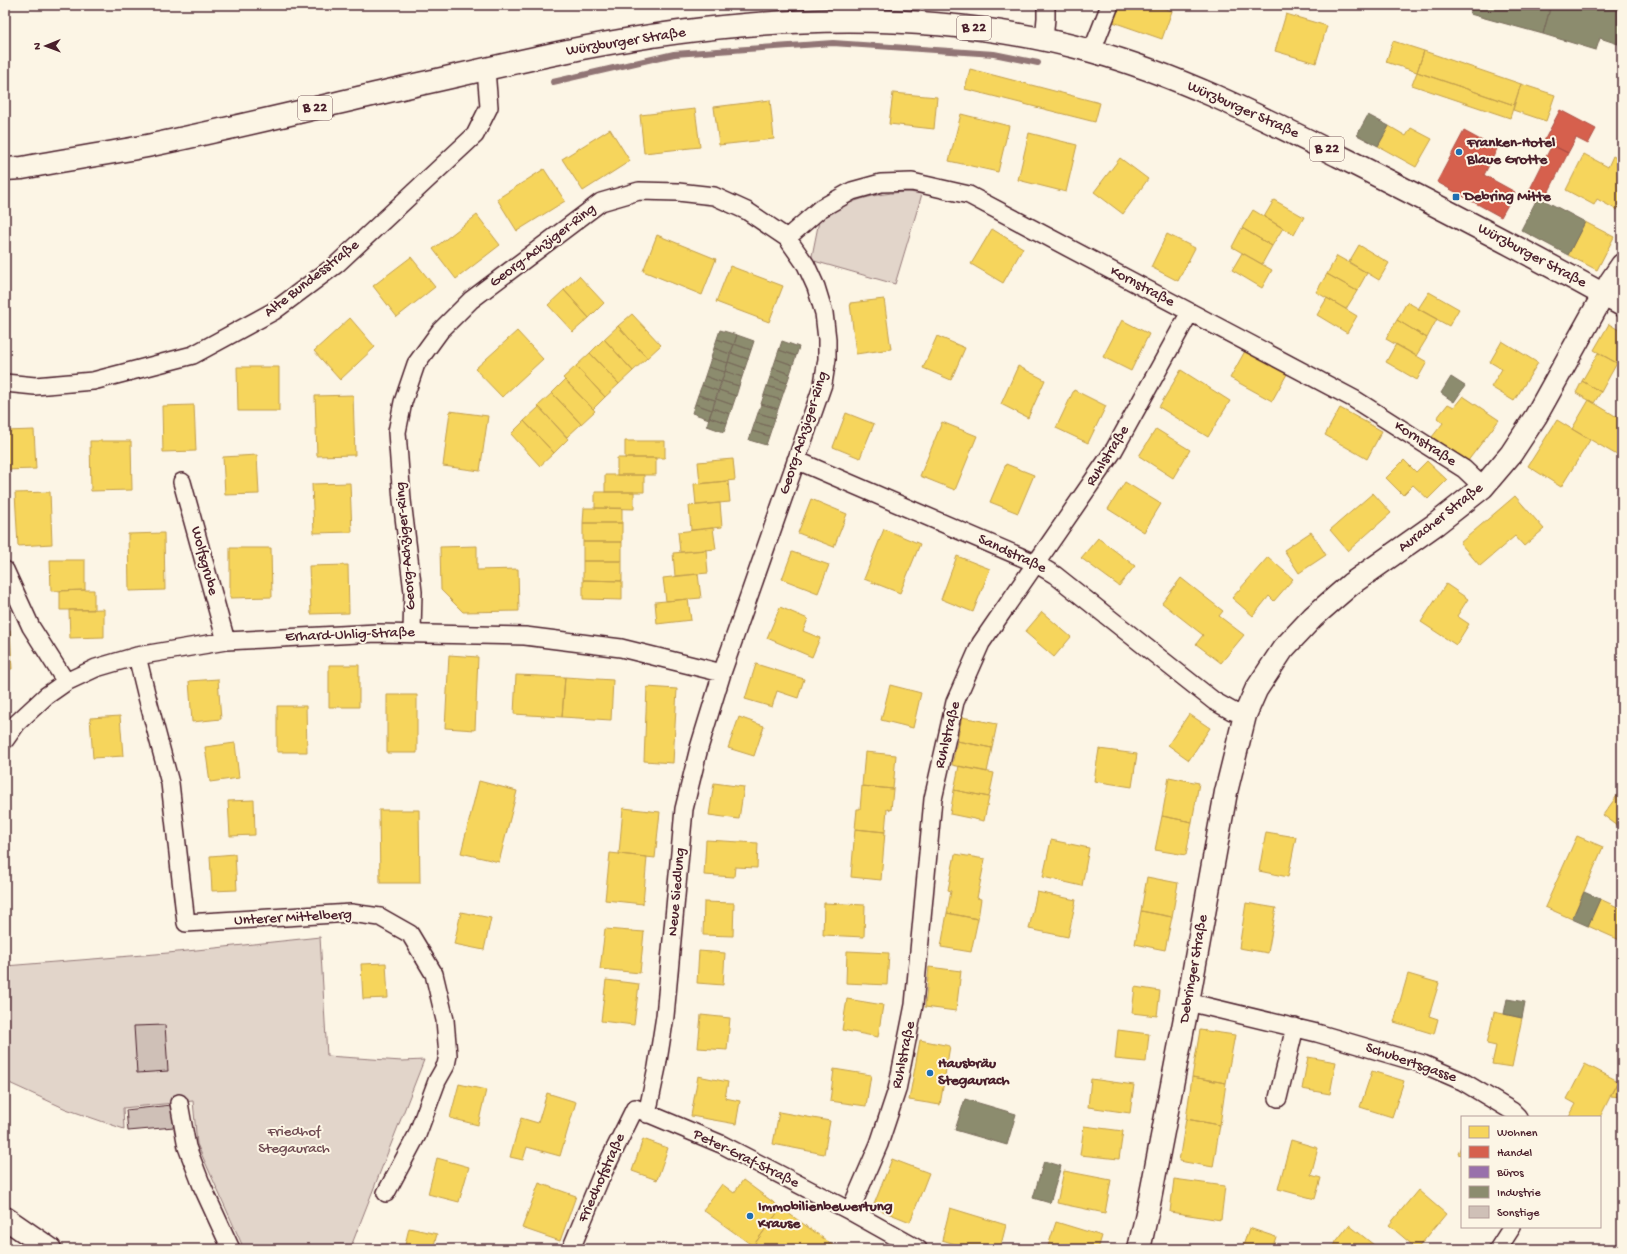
<svg xmlns="http://www.w3.org/2000/svg" width="1627" height="1254" font-family="'Gochi Hand',sans-serif">
	<style>
		.green { fill: #e2d5ca; stroke: #967a7a }
		.homes { fill: #f6d55c; stroke: #c29e4d }
		.shops { fill: #d6604d; stroke: #ac4c43 }
		.offices { fill: #9970ab; stroke: #815885 }
		.industry { fill: #8c8c6e; stroke: #786b5a }
		.lines { fill: none; stroke-linecap: round; stroke-linejoin: round }
		.stream { stroke: #917474; stroke-width: 6 }
		.building { fill: #cfc0b7; stroke: #4a1f2b }
		.street-casing { stroke: #4a1f2b; stroke-width: 20 }
		.secondary-casing { stroke: #4a1f2b; stroke-width: 25 }
		.primary-casing { stroke: #4a1f2b; stroke-width: 25 }
		.street { stroke: #fcf5e5; stroke-width: 17 }
		.secondary { stroke: #fcf5e5; stroke-width: 22 }
		.primary { stroke: #fcf5e5; stroke-width: 22 }
		.poi-dot { fill: #1f6fb2; stroke: #fcf5e5; stroke-width: 1.5 }
		.labels { text-anchor: middle; dominant-baseline: central; stroke-width: 4; stroke-linejoin: round; paint-order: stroke }
		.shield { fill: #fcf5e5; stroke: #7f5f63; stroke-width: 1 }
		.shield-label { font-size: 14px; font-weight: bold; fill: #4a1f2b }
		.street-label { font-size: 15px; fill: #4a1f2b; stroke: #fcf5e5 }
		.poi-label { font-size: 15px; font-weight: bold; fill: #4a1f2b; stroke: #fcf5e5; text-anchor: start }
		.park-label { font-size: 15px; fill: #704c53; stroke: #fcf5e5 }
	</style>
	<rect width="100%" height="100%" fill="#fcf5e5"/>
	<filter id="ink" filterUnits="userSpaceOnUse"><feTurbulence type="fractalNoise" baseFrequency=".025" numOctaves="2"/><feDisplacementMap in="SourceGraphic" scale="8" xChannelSelector="R" yChannelSelector="G"/><feConvolveMatrix kernelMatrix="1 2 1 2 8 2 1 2 1" color-interpolation-filters="sRGB"/></filter>
	<g filter="url(#ink)">
		<path class="green" d="M909 192 922 194 895 284 814 261 812 256 819 221C846 200 875 193 909 192Z
			M320 937 327 1056 402 1061 424 1060 350 1249H244L197 1144 193 1101 123 1108 124 1129 66 1109 5 1081V966L168 953Z"/>
		<path class="homes" d="M1119 5H1155L1172 11 1162 39 1113 22Z
			M1286 14 1327 26 1316 63 1275 51Z
			M1393 41 1424 51 1417 72 1386 62Z
			M1424 51 1521 84 1514 105 1417 72Z
			M970 69 1100 103 1095 122 965 89Z
			M1417 72 1514 105 1510 118 1412 85Z
			M1521 84 1555 95 1546 121 1513 110Z
			M893 93 937 97 934 129 889 124Z
			M770 100 774 139 719 145 714 107Z
			M695 109 700 147 644 153 640 115Z
			M961 114 1009 126 998 172 949 161Z
			M1389 126 1406 136 1411 128 1432 139 1416 167 1378 146Z
			M610 129 630 161 583 191 562 159Z
			M1029 133 1077 145 1066 192 1018 180Z
			M1584 154 1608 167 1613 156 1622 161V200L1617 210 1597 199 1594 205 1566 190Z
			M1120 158 1148 179 1123 214 1094 192Z
			M544 169 565 201 517 231 497 199Z
			M1274 200 1304 217 1294 235 1264 217Z
			M1253 210 1283 228 1272 246 1242 228Z
			M477 215 500 245 456 279 433 249Z
			M1585 222 1614 237 1597 270 1568 255Z
			M1242 228 1272 246 1262 264 1232 247Z
			M992 229 1023 248 1003 283 971 264Z
			M1167 234 1195 248 1178 281 1151 267Z
			M657 235 716 259 702 295 643 271Z
			M1359 245 1389 263 1379 280 1349 262Z
			M1242 253 1272 270 1262 288 1232 270Z
			M1337 256 1367 273 1357 291 1327 274Z
			M411 257 435 287 397 317 373 286Z
			M730 266 783 286 769 322 716 302Z
			M1327 274 1357 291 1346 309 1316 292Z
			M579 276 604 303 589 318 564 290Z
			M564 290 589 318 573 332 548 305Z
			M1429 292 1459 309 1449 326 1418 309Z
			M1327 298 1357 316 1347 333 1317 315Z
			M884 299 891 349 856 354 850 303Z
			M1407 302 1437 319 1427 338 1397 320Z
			M632 314 661 345 647 358 618 326Z
			M350 318 375 347 340 380 314 351Z
			M1122 320 1149 334 1131 371 1103 357Z
			M1397 320 1427 338 1416 356 1386 339Z
			M1609 324 1622 332V361L1620 365 1594 350Z
			M618 326 647 358 633 371 604 339Z
			M517 331 543 359 502 397 475 369Z
			M937 336 965 348 951 380 923 368Z
			M604 339 633 371 619 384 590 353Z
			M1502 341 1538 363 1514 401 1491 387 1502 369 1490 362Z
			M1396 344 1427 362 1417 380 1386 362Z
			M1245 351 1287 374 1272 401 1230 378Z
			M590 353 619 384 605 397 576 366Z
			M1598 353 1617 363 1601 392 1582 381Z
			M576 366 605 397 593 409 563 378Z
			M1018 366 1045 380 1028 418 1001 404Z
			M237 367H279V411H238Z
			M1181 370 1230 401 1208 437 1159 407Z
			M565 380 595 411 581 424 552 393Z
			M1582 381 1601 392 1594 403 1576 393Z
			M1074 390 1106 406 1088 443 1056 428Z
			M552 393 581 424 567 437 538 406Z
			M353 395 355 455 317 456 315 396Z
			M1463 396 1499 420 1467 462 1432 437 1443 423 1437 418 1448 404 1454 407Z
			M1589 400 1622 420V458L1572 429Z
			M194 405 196 451 163 452 162 406Z
			M539 407 568 439 554 453 524 421Z
			M1340 408 1382 431 1367 459 1325 435Z
			M450 411 488 416 480 471 443 466Z
			M846 413 874 424 860 458 833 447Z
			M1557 420 1590 440 1561 487 1528 466Z
			M524 421 554 453 540 466 511 434Z
			M942 422 977 436 955 490 920 476Z
			M1156 429 1190 450 1173 478 1139 456Z
			M34 430 36 469 5 470V431Z
			M90 441H131L132 490 91 491Z
			M625 441H665V458H625Z
			M257 455 259 494 225 495 223 457Z
			M617 458H656V475H617Z
			M733 459 735 480 700 484 698 462Z
			M1404 460 1416 472 1427 461 1447 480 1428 499 1413 485 1403 495 1386 478Z
			M1006 464 1034 475 1018 513 990 502Z
			M605 475H644V492H605Z
			M728 481 730 502 696 505 694 484Z
			M1125 482 1161 504 1144 532 1108 509Z
			M350 483 352 532 314 533 312 484Z
			M50 492 52 544 18 546 15 493Z
			M595 492H634V509L595 508Z
			M1373 493 1391 513 1348 551 1330 530Z
			M1515 496 1544 529 1524 546 1515 536 1480 566 1460 543Z
			M811 499 847 514 834 547 798 533Z
			M720 503 722 527 691 530 689 506Z
			M584 508H622V523H583Z
			M583 523H622V542H583Z
			M713 528 716 549 680 552 678 532Z
			M884 529 920 544 900 593 864 579Z
			M1311 532 1326 555 1299 573 1284 550Z
			M164 533 165 590 129 591 128 534Z
			M1098 538 1135 566 1119 586 1081 558Z
			M583 542H622V561H583Z
			M477 546V570L518 569 519 611 463 612 441 590 440 547Z
			M230 548H271L272 597 230 598Z
			M706 550 708 573 675 576 673 553Z
			M792 552 829 565 818 593 782 579Z
			M957 556 990 569 973 612 941 599Z
			M1268 557 1293 579 1274 601 1269 596 1253 616 1232 598Z
			M50 560H85V590L51 591Z
			M583 561H622V581L583 580Z
			M348 565 349 613 311 614 309 566Z
			M698 574 701 598 666 601 663 578Z
			M1181 578 1223 611 1219 616 1244 635 1221 663 1196 644 1203 635 1162 603Z
			M583 580 622 581V600L583 599Z
			M1446 584 1468 599 1457 616 1469 624 1456 645 1421 622Z
			M85 590H94V610H60V591Z
			M688 599 691 620 657 624 655 602Z
			M780 607 808 619 803 631 820 638 812 657 767 638Z
			M104 609V637L70 638 69 610Z
			M1042 612 1071 637 1054 657 1025 632Z
			M10 630 12 669H5V631Z
			M449 655 478 657 475 730 445 728Z
			M756 664 804 679 798 698 777 691 772 707 745 699Z
			M329 665H359V707H329Z
			M516 675 565 677 562 717 514 714Z
			M565 677 613 680 611 720 562 717Z
			M218 679 221 719 192 722 189 681Z
			M890 685 921 693 913 728 881 720Z
			M647 687 677 689 673 763 644 761Z
			M387 695H417V753H387Z
			M277 706H306L307 752H277Z
			M1189 714 1210 728 1189 760 1168 745Z
			M120 716 123 756 93 758 90 718Z
			M739 717 764 726 754 756 728 748Z
			M962 717 997 724 992 748 957 741Z
			M957 741 992 748 987 772 952 765Z
			M235 743 239 778 210 782 205 747Z
			M1099 749 1137 754 1132 787 1094 781Z
			M865 752 896 755 893 789 862 786Z
			M959 766 994 773 989 797 954 790Z
			M1169 777 1199 783 1192 822 1162 816Z
			M479 781 517 791 499 862 461 853Z
			M714 783 744 787 739 819 709 815Z
			M862 786 893 789 891 810 887 809 885 832 855 829 857 809H860Z
			M1622 789V829L1603 815Z
			M954 790 989 797 984 821 950 814Z
			M254 800 255 835 230 836 228 801Z
			M623 808 660 812 655 858 619 854Z
			M379 810H419L420 883H380Z
			M1162 816 1192 822 1186 855 1155 850Z
			M855 829 885 832 881 880 851 877Z
			M1266 832 1296 837 1288 877 1259 871Z
			M1577 836 1603 847 1572 919 1545 907Z
			M706 840 758 843 757 868 735 867 734 877 704 875Z
			M1051 840 1089 848 1082 886 1043 877Z
			M610 853 647 857 643 904 605 900Z
			M235 854 237 890 212 891 210 856Z
			M955 854 985 859 977 898 981 899 978 919 947 913 951 891 948 890Z
			M1147 877 1178 883 1172 917 1141 911Z
			M1037 892 1076 900 1068 937 1029 929Z
			M1600 899 1622 909V941L1588 926Z
			M704 902 734 903 733 936 703 935Z
			M824 903 865 905 864 937 823 935Z
			M1246 903 1276 908 1268 953 1239 948Z
			M1141 911 1172 917 1165 950 1135 944Z
			M461 912 491 918 484 950 454 944Z
			M947 913 978 919 971 952 941 947Z
			M605 929 644 932 640 973 600 969Z
			M699 951 725 953 723 985 697 983Z
			M847 951 889 953 887 985 846 983Z
			M386 963 388 998 363 999 361 964Z
			M929 967 961 971 956 1011 925 1007Z
			M1408 974 1439 983 1429 1016 1438 1019 1434 1034 1394 1022Z
			M606 980 639 984 634 1025 601 1021Z
			M1135 987 1160 991 1157 1016 1132 1013Z
			M847 999 883 1005 878 1037 842 1030Z
			M1494 1012 1522 1018 1512 1067 1492 1064 1496 1046 1487 1044Z
			M701 1015 730 1018 727 1050 698 1048Z
			M1118 1030 1149 1034 1146 1062 1115 1059Z
			M1200 1030 1235 1035 1226 1083 1192 1077Z
			M920 1040 950 1046 940 1105 909 1100Z
			M1308 1057 1336 1062 1330 1094 1302 1089Z
			M1585 1064 1618 1081 1600 1117H1569L1576 1104 1567 1099Z
			M834 1069 871 1075 866 1106 830 1101Z
			M1372 1071 1404 1081 1392 1117 1360 1107Z
			M698 1076 728 1082 725 1098 740 1101 736 1124 691 1116Z
			M1192 1077 1226 1083 1220 1125 1186 1119Z
			M1091 1079 1134 1085 1130 1113 1088 1107Z
			M1618 1081H1622V1097L1610 1096Z
			M459 1084 486 1090 478 1125 450 1118Z
			M547 1093 576 1102 560 1156 527 1147 523 1160 510 1157 521 1118 538 1123Z
			M779 1112 830 1121 824 1154 773 1144Z
			M1186 1119 1220 1125 1213 1167 1179 1161Z
			M1084 1126 1123 1131 1119 1159 1080 1155Z
			M643 1139 668 1148 657 1180 632 1171Z
			M1291 1140 1318 1148 1311 1175 1321 1178 1315 1199 1278 1189Z
			M1462 1144V1155L1458 1154Z
			M437 1158 469 1167 459 1202 428 1194Z
			M892 1159 929 1173 910 1222 873 1207Z
			M1064 1171 1111 1180 1105 1213 1057 1203Z
			M1174 1179 1225 1186 1221 1220 1170 1212Z
			M743 1180 781 1208 753 1246 703 1210 722 1184 734 1193Z
			M539 1183 576 1196 560 1241 522 1228Z
			M1418 1190 1446 1214 1417 1249 1389 1225Z
			M781 1208 830 1243 826 1249H757L753 1246Z
			M950 1208 1006 1225 1000 1249H971L942 1240Z
			M1056 1222 1102 1236 1098 1249H1047Z
			M1349 1225 1379 1249H1330Z
			M409 1228 437 1234 433 1249H404Z
			M1249 1228 1276 1237 1272 1249H1242Z
			M830 1243 838 1249H826Z"/>
		<path class="shops" d="M1560 110 1596 129 1588 144 1576 138 1568 153 1544 141Z
			M1464 131 1497 149 1484 175 1515 192 1501 217 1437 182Z
			M1552 145 1568 153 1544 201 1538 197 1536 202 1526 197Z"/>
		<path class="offices" d="M1622 31V45L1618 44Z"/>
		<path class="industry" d="M1473 5H1551L1543 34 1470 14Z
			M1551 5H1622V31L1618 44 1600 38 1596 50 1543 34Z
			M1368 115 1389 126 1378 146 1357 135Z
			M1538 197 1585 222 1568 255 1521 230Z
			M720 330 737 335 734 345 717 339Z
			M737 335 754 341 751 350 734 344Z
			M717 339 734 345 730 354 714 348Z
			M782 341 799 347 796 356 779 350Z
			M734 344 751 350 748 359 731 353Z
			M714 348 730 354 728 363 711 358Z
			M779 350 796 356 793 365 776 359Z
			M731 353 748 359 745 368 728 362Z
			M711 358 728 363 725 372 708 367Z
			M776 359 793 365 790 374 773 368Z
			M728 362 745 368 742 377 725 371Z
			M708 367 725 372 721 382 705 376Z
			M773 368 790 374 787 383 770 377Z
			M725 371 742 377 739 386 722 381Z
			M705 376 721 382 718 391 702 385Z
			M770 377 787 383 784 391 767 386Z
			M1451 377 1465 386 1454 402 1441 393Z
			M722 381 739 386 736 396 719 390Z
			M702 385 718 391 715 400 698 395Z
			M767 386 784 391 781 400 764 395Z
			M719 390 736 396 733 405 716 399Z
			M698 395 715 400 712 410 695 404Z
			M764 395 781 400 778 409 761 404Z
			M716 399 733 405 730 414 713 408Z
			M695 404 712 410 709 419 692 413Z
			M761 404 778 409 775 418 758 413Z
			M713 408 730 414 727 423 709 417Z
			M758 413 775 418 772 427 755 422Z
			M709 417 727 423 724 432 707 426Z
			M755 422 772 427 769 436 752 431Z
			M752 431 769 436 766 445 749 440Z
			M1584 892 1600 899 1588 926 1572 919Z
			M1507 999 1525 1002 1522 1018 1504 1014Z
			M965 1099 1016 1114 1007 1145 955 1130Z
			M1044 1161 1061 1166 1050 1203 1033 1198Z"/>
		<g class="lines">
			<path class="stream" d="M553 82 674 54 833 43 994 54 1038 63"/>
		</g>
		<path class="building" d="M165 1025 168 1071 137 1073 134 1026Z
			M171 1105 174 1127 128 1131 126 1110Z"/>
		<g class="lines">
			<defs>
				<path id="street" d="M1044 40 1046 18V5
					M1092 51 1110 5
					M787 238 820 209 852 191 881 183 912 182 969 195 1354 399 1464 469 1483 487
					M5 383 35 386 93 381 193 355 274 311 337 264 475 135 489 107 486 70
					M796 460 1035 563 1055 575 1214 701 1232 711 1245 715
					M182 482 226 641
					M5 570 31 627 66 682
					M412 632 413 592 402 500 397 432 403 402 416 364 440 331 471 300 601 202 639 191 678 192 714 196 747 211 787 238 806 265 816 287 824 313 827 339V359L823 384 722 673 699 748 684 809 665 1016 657 1067 647 1114
					M137 656 146 693 170 783 186 923 351 913 380 917 410 934 434 974 445 1020 448 1055 446 1065 437 1081 417 1135 386 1193
					M5 740 17 723 46 696 66 682 96 668 137 656 226 641 377 633 525 636 621 648 722 673
					M1188 1002 1317 1033 1423 1064 1462 1081 1512 1111 1518 1117
					M1278 1098 1295 1027
					M179 1103 187 1147 202 1186 231 1249
					M850 1211 879 1144 897 1090 914 1005 933 799 955 702 981 643 1114 450 1190 312
					M571 1249 600 1179 635 1108 721 1144 850 1211 918 1249
					M1498 1249 1512 1227"/>
				<path id="secondary" d="M5 1218 50 1249
					M1139 1249 1149 1204 1188 1002 1226 792 1245 715 1256 690 1283 649 1313 617 1351 584 1436 524 1483 487 1511 454 1536 416 1611 281 1622 265"/>
				<path id="primary" d="M5 169 22 168C64 160 105 154 147 146 229 129 311 109 393 90 456 76 519 61 582 48 747 16 927 6 1091 51 1178 75 1259 116 1339 156 1434 204 1529 253 1622 305"/>
			</defs>
			<use href="#street" class="street-casing"/>
			<use href="#secondary" class="secondary-casing"/>
			<use href="#primary" class="primary-casing"/>
			<use href="#street" class="street"/>
			<use href="#secondary" class="secondary"/>
			<use href="#primary" class="primary"/>
		</g>
	</g>
	<g class="poi-dot">
		<circle cx="1459" cy="152" r="4"/>
		<rect x="1452" y="193" width="8" height="8" rx="2"/>
		<circle cx="930" cy="1073" r="4"/>
		<circle cx="750" cy="1216" r="4"/>
	</g>
	<g class="labels">
		<g class="shield">
			<rect x="957" y="16" width="34" height="24" rx="3"/>
			<rect x="298" y="96" width="34" height="24" rx="3"/>
			<rect x="1310" y="137" width="34" height="24" rx="3"/>
		</g>
		<g class="shield-label">
			<text x="974" y="28">B 22</text>
			<text x="315" y="108">B 22</text>
			<text x="1327" y="149">B 22</text>
		</g>
		<g class="street-label">
			<text transform="translate(626 42) rotate(-9)">Würzburger Straße</text>
			<text transform="translate(1243 110) rotate(24)">Würzburger Straße</text>
			<text transform="translate(543 246) rotate(-37)">Georg-Achziger-Ring</text>
			<text transform="translate(1532 256) rotate(28)">Würzburger Straße</text>
			<text transform="translate(312 279) rotate(-38)">Alte Bundesstraße</text>
			<text transform="translate(1142 287) rotate(28)">Kornstraße</text>
			<text transform="translate(804 433) rotate(-72)">Georg-Achziger-Ring</text>
			<text transform="translate(1425 444) rotate(33)">Kornstraße</text>
			<text transform="translate(1108 456) rotate(-58)">Ruhlstraße</text>
			<text transform="translate(1441 518) rotate(-38)">Auracher Straße</text>
			<text transform="translate(406 546) rotate(-95)">Georg-Achziger-Ring</text>
			<text transform="translate(1012 554) rotate(25)">Sandstraße</text>
			<text transform="translate(204 561) rotate(75)">Wolfsgrube</text>
			<text transform="translate(350 635) rotate(-2)">Erhard-Uhlig-Straße</text>
			<text transform="translate(948 735) rotate(-76)">Ruhlstraße</text>
			<text transform="translate(677 892) rotate(-85)">Neue Siedlung</text>
			<text transform="translate(293 918) rotate(-3)">Unterer Mittelberg</text>
			<text transform="translate(1194 969) rotate(-80)">Debringer Straße</text>
			<text transform="translate(904 1055) rotate(-78)">Ruhlstraße</text>
			<text transform="translate(1411 1063) rotate(19)">Schubertsgasse</text>
			<text transform="translate(746 1159) rotate(26)">Peter-Graf-Straße</text>
			<text transform="translate(602 1178) rotate(-66)">Friedhofstraße</text>
		</g>
		<g class="poi-label">
			<text x="1467" y="143">Franken-Hotel<tspan x="1467" dy="17">Blaue Grotte</tspan></text>
			<text x="1464" y="197">Debring Mitte</text>
			<text x="938" y="1064">Hausbräu<tspan x="938" dy="17">Stegaurach</tspan></text>
			<text x="758" y="1207">Immobilienbewertung<tspan x="758" dy="17">Krause</tspan></text>
		</g>
		<g class="park-label">
			<text x="294" y="1132">Friedhof<tspan x="294" dy="17">Stegaurach</tspan></text>
		</g>
	</g>
	<rect width="1627" height="1254" fill="none" stroke="#fcf5e5" stroke-width="20"/>
	<rect x="10" y="10" width="1607" height="1234" fill="none" stroke="#4a1f2b" stroke-width="1.5" filter="url(#ink)"/>
	<rect x="1461" y="1116" width="140" height="112" fill="#fcf5e5" stroke="#b59f9b"/>
	<rect x="1469" y="1126" width="20" height="12" fill="#f6d55c" stroke="#b59f9b"/>
	<text x="1497" y="1136" font-size="12" fill="#4a1f2b">Wohnen</text>
	<rect x="1469" y="1146" width="20" height="12" fill="#d6604d" stroke="#b59f9b"/>
	<text x="1497" y="1156" font-size="12" fill="#4a1f2b">Handel</text>
	<rect x="1469" y="1166" width="20" height="12" fill="#9970ab" stroke="#b59f9b"/>
	<text x="1497" y="1176" font-size="12" fill="#4a1f2b">Büros</text>
	<rect x="1469" y="1186" width="20" height="12" fill="#8c8c6e" stroke="#b59f9b"/>
	<text x="1497" y="1196" font-size="12" fill="#4a1f2b">Industrie</text>
	<rect x="1469" y="1206" width="20" height="12" fill="#cfc0b7" stroke="#b59f9b"/>
	<text x="1497" y="1216" font-size="12" fill="#4a1f2b">Sonstige</text>
	<g transform="translate(46 46) rotate(269)" stroke="#fcf5e5" stroke-width="3" paint-order="stroke">
	<path d="M0-3L7 15L0 10L-7 15Z" fill="#4a1f2b"/>
	<text y="-6" font-size="11" font-weight="bold" text-anchor="middle" fill="#4a1f2b">N</text>
	</g>
</svg>
